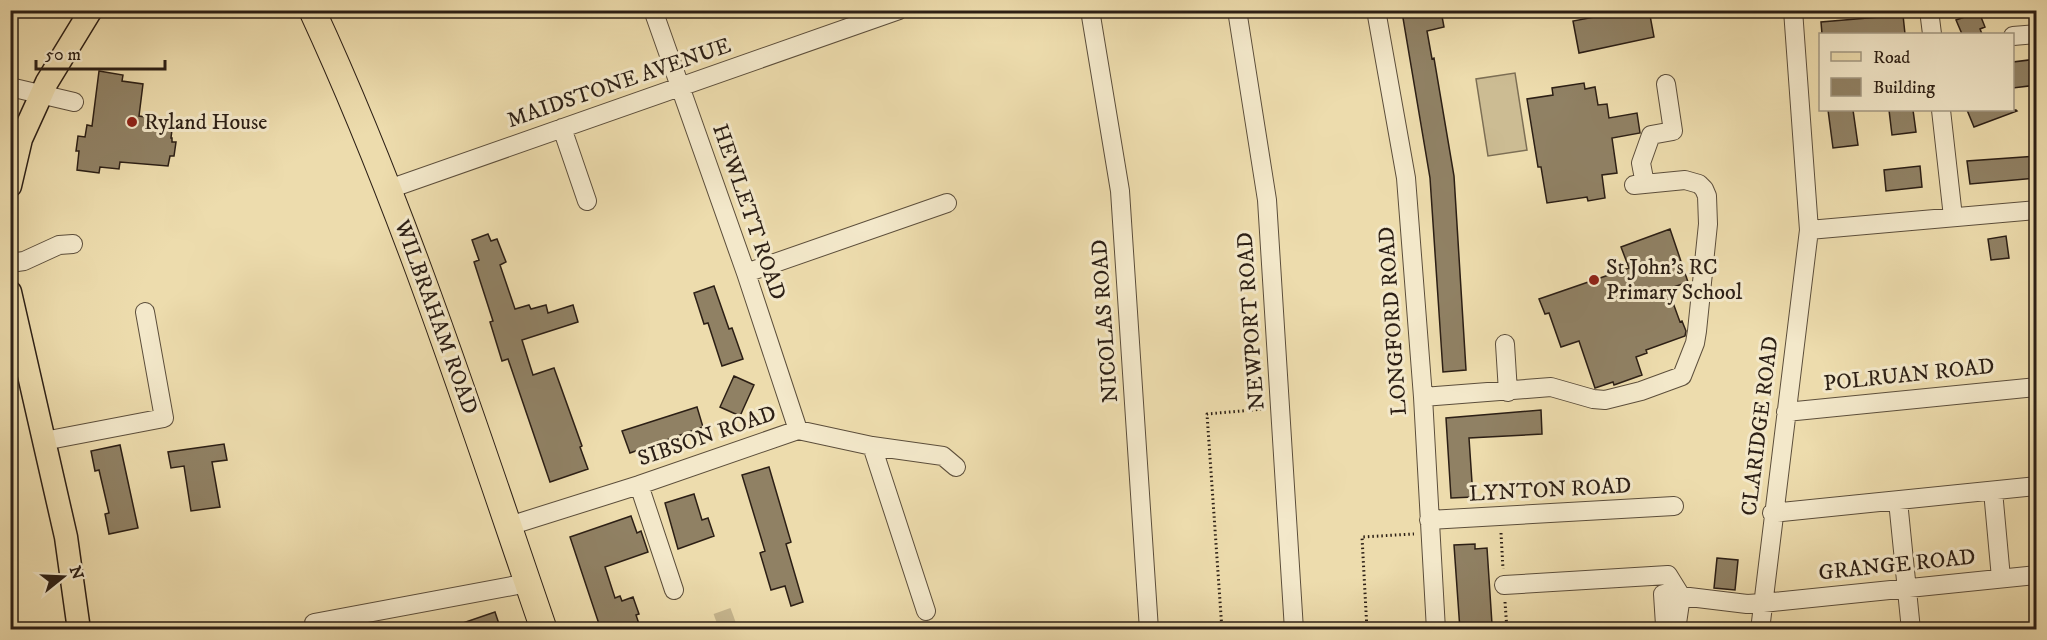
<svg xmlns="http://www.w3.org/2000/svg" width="2047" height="640" font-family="'IM FELL DW Pica',serif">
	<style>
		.green { fill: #ccbc93; stroke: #7c6e54; stroke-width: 1.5 }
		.building { fill: #908164; stroke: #2c1f15; stroke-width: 1.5 }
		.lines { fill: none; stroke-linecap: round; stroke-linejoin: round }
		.minor-tunnel { stroke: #c6b68f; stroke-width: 18; stroke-dasharray: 18 9; stroke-linecap: butt }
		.minor-casing { stroke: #5c4e3b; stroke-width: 20 }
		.major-casing { stroke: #2c1f15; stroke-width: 25 }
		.highway-casing { stroke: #2c1f15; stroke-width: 28 }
		.path { stroke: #2c1f15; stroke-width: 3; stroke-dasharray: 1.5 3; stroke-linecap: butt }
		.minor { stroke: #f3e8ca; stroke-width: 18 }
		.major { stroke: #eddcad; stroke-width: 22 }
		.highway { stroke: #eddcad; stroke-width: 26 }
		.poi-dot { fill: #8f2418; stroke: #f3e8ca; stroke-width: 2 }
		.labels { text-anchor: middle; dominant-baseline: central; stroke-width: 6; stroke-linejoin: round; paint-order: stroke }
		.street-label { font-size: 22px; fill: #2c1f15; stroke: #f3e8ca }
		.poi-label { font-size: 22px; fill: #2c1f15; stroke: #f3e8ca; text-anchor: start }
	</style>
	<rect width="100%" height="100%" fill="#eddcad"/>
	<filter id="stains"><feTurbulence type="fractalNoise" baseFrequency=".00333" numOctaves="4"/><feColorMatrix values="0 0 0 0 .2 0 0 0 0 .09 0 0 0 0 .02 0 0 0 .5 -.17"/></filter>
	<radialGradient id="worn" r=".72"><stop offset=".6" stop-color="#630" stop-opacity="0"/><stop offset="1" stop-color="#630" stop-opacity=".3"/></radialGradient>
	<path class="green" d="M1515 73 1527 150 1488 156 1476 79Z"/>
	<path class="building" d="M1412 10H1423L1424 14 1441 11 1444 27 1427 31 1432 59 1434 58 1454 176 1466 370 1443 372 1430 178 1402 12Z
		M1611 10H1649L1654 37 1579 53 1573 21 1600 16 1599 13Z
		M1979 12 1985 27 1980 29 1982 34H1962L1956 20Z
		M1903 15 1905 34H1822L1821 22Z
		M2037 59V85L2013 88V62Z
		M99 71 123 75 122 81 143 84 139 116 173 121 171 138H172V142H176L174 156H170L168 166 120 162 119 169 100 167 99 173 77 170 79 151H76L78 136 85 137 87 125 92 126Z
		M1584 83 1585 89 1595 87 1598 105 1607 104 1609 118 1637 113 1640 133 1612 138 1617 173 1602 175 1605 198 1588 201 1587 197 1547 203 1541 167H1538L1527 99 1553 95 1552 88Z
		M1828 110H1853L1858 145 1833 148Z
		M1889 110H1913L1916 132 1892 135Z
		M1967 110H2016L2017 111 1974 127Z
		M2037 156V178L1970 184 1967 161Z
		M1920 166 1922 187 1886 191 1884 170Z
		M1670 229 1688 282 1668 289 1680 322 1682 321 1686 331 1685 336 1646 350 1647 353 1636 357 1642 375 1614 385 1613 382 1595 388 1579 341 1561 347 1549 313 1545 314 1539 299 1629 268 1621 247Z
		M488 234 491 241 497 239 506 262 500 265 515 309 529 305 531 309 546 305 548 313 573 305 578 322 522 340 533 375 554 368 582 446 580 447 588 469 550 482 508 359 502 361 490 322 493 321 474 262 479 260 472 240Z
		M2006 236 2009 258 1991 260 1988 239Z
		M714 286 729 329 732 328 743 359 722 366 708 323 704 324 694 293Z
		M734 376 754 385 740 416 720 407Z
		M697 407 703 427 630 453 622 431Z
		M1541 410 1542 434 1469 438 1473 497 1451 498 1446 418Z
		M224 444 227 460 212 462 220 507 191 511 184 466 171 468 168 452Z
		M120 445 138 528 109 534 105 514 109 513 99 470 95 471 91 451Z
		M769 467 791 542 786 544 803 602 791 606 785 586 771 590 760 553 765 551 742 475Z
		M694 494 702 520 708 518 714 536 678 549 665 503Z
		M631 516 637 533 641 531 648 552 605 567 615 598 620 596 622 601 633 597 639 614 636 615 641 630H601L570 537Z
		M1475 544V549L1487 548 1492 624H1480V629L1460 630 1454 545Z
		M1717 558 1738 560 1735 590 1714 588Z
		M495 612 501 630H451V627Z"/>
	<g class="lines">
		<path class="minor-tunnel" d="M722 611 729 630"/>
		<defs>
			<path id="minor" d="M653 10 746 273 798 430
				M1090 10 1120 191 1149 630
				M1237 10 1267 200 1294 630
				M1376 10 1406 178 1423 397 1436 630
				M1929 10 1932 34
				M2013 36 2036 34
				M10 87 74 102
				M1941 110 1953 217
				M562 128 587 201
				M1645 184 1641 163 1651 135 1673 131 1666 84
				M389 189 899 10
				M1809 230 2036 210
				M10 263 24 261 59 245 73 244
				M746 273 947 203
				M1505 344 1508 392
				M1423 397 1551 387 1593 399 1605 400 1641 391 1682 376 1695 343 1697 331 1708 224 1707 196 1704 189 1699 184 1685 180 1634 185
				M1786 412 2036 387
				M44 441 164 418 145 312
				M872 446 926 611
				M639 485 674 590
				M1993 491 2001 578
				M1898 501 1911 630
				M1772 513 2036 486
				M1429 520 1674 506
				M509 526 639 485 798 430 872 446 943 456 956 467
				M1504 585 1668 575 1681 596
				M314 623 528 583
				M1662 630 1665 625 1663 594 1681 596
				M1676 630 1681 596 1747 604 1763 603 2036 575
				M1760 630 1809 230 1793 10"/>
			<path id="major" d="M10 186 21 139 47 82 91 10
				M10 292 66 537 79 630"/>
			<path id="highway" d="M312 10C405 211 472 421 544 630"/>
		</defs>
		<use href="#minor" class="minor-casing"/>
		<use href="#major" class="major-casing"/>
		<use href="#highway" class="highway-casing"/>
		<path class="path" d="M1501 533 1503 569
			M1505 602 1507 630
			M1222 630 1207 414 1264 409
			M1367 630 1362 537 1414 534"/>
		<use href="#minor" class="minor"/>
		<use href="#major" class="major"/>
		<use href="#highway" class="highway"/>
	</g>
	<g class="poi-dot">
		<circle cx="132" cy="122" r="6"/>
		<circle cx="1594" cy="280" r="6"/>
	</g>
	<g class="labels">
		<g class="street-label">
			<text transform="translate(619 83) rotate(-19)">MAIDSTONE AVENUE</text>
			<text transform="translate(749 212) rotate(71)">HEWLETT ROAD</text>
			<text transform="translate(436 317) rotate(70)">WILBRAHAM ROAD</text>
			<text transform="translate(1105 321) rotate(-94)">NICOLAS ROAD</text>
			<text transform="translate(1251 321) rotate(-94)">NEWPORT ROAD</text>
			<text transform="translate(1393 321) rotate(-94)">LONGFORD ROAD</text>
			<text transform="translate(1909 375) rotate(-6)">POLRUAN ROAD</text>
			<text transform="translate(1760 426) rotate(-83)">CLARIDGE ROAD</text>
			<text transform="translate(707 436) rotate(-19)">SIBSON ROAD</text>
			<text transform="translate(1550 490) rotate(-3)">LYNTON ROAD</text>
			<text transform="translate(1897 565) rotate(-6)">GRANGE ROAD</text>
		</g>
		<g class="poi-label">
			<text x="144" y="122">Ryland House</text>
			<text x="1606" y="267">St John's RC<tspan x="1606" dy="25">Primary School</tspan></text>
		</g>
	</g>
	<rect width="2047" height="640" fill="none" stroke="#eddcad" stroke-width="36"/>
	<rect x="12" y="12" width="2023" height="616" fill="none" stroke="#2c1f15" stroke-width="3"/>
	<rect x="18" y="18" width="2011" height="604" fill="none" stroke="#2c1f15" stroke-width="1.5"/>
	<rect x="1819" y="33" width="195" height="78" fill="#f3e8ca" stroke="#a39882" stroke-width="1.5"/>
	<rect x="1831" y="52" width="30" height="9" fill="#eddcad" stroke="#a39882" stroke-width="1.5"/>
	<text x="1873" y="63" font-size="18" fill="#2c1f15">Road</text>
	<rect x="1831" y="78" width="30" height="18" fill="#908164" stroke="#a39882" stroke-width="1.5"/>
	<text x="1873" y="93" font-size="18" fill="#2c1f15">Building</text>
	<g transform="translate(63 577) rotate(72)" stroke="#f3e8ca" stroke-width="4.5" paint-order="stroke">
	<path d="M0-4.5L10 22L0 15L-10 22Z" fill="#2c1f15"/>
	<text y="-9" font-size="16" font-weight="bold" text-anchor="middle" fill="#2c1f15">N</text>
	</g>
	<path d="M36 60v9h129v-9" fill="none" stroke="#2c1f15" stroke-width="3"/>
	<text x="45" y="60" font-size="18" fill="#2c1f15" stroke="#f3e8ca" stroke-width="4.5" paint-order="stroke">50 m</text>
	<rect width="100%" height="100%" filter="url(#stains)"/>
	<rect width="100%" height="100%" fill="url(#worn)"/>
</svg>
